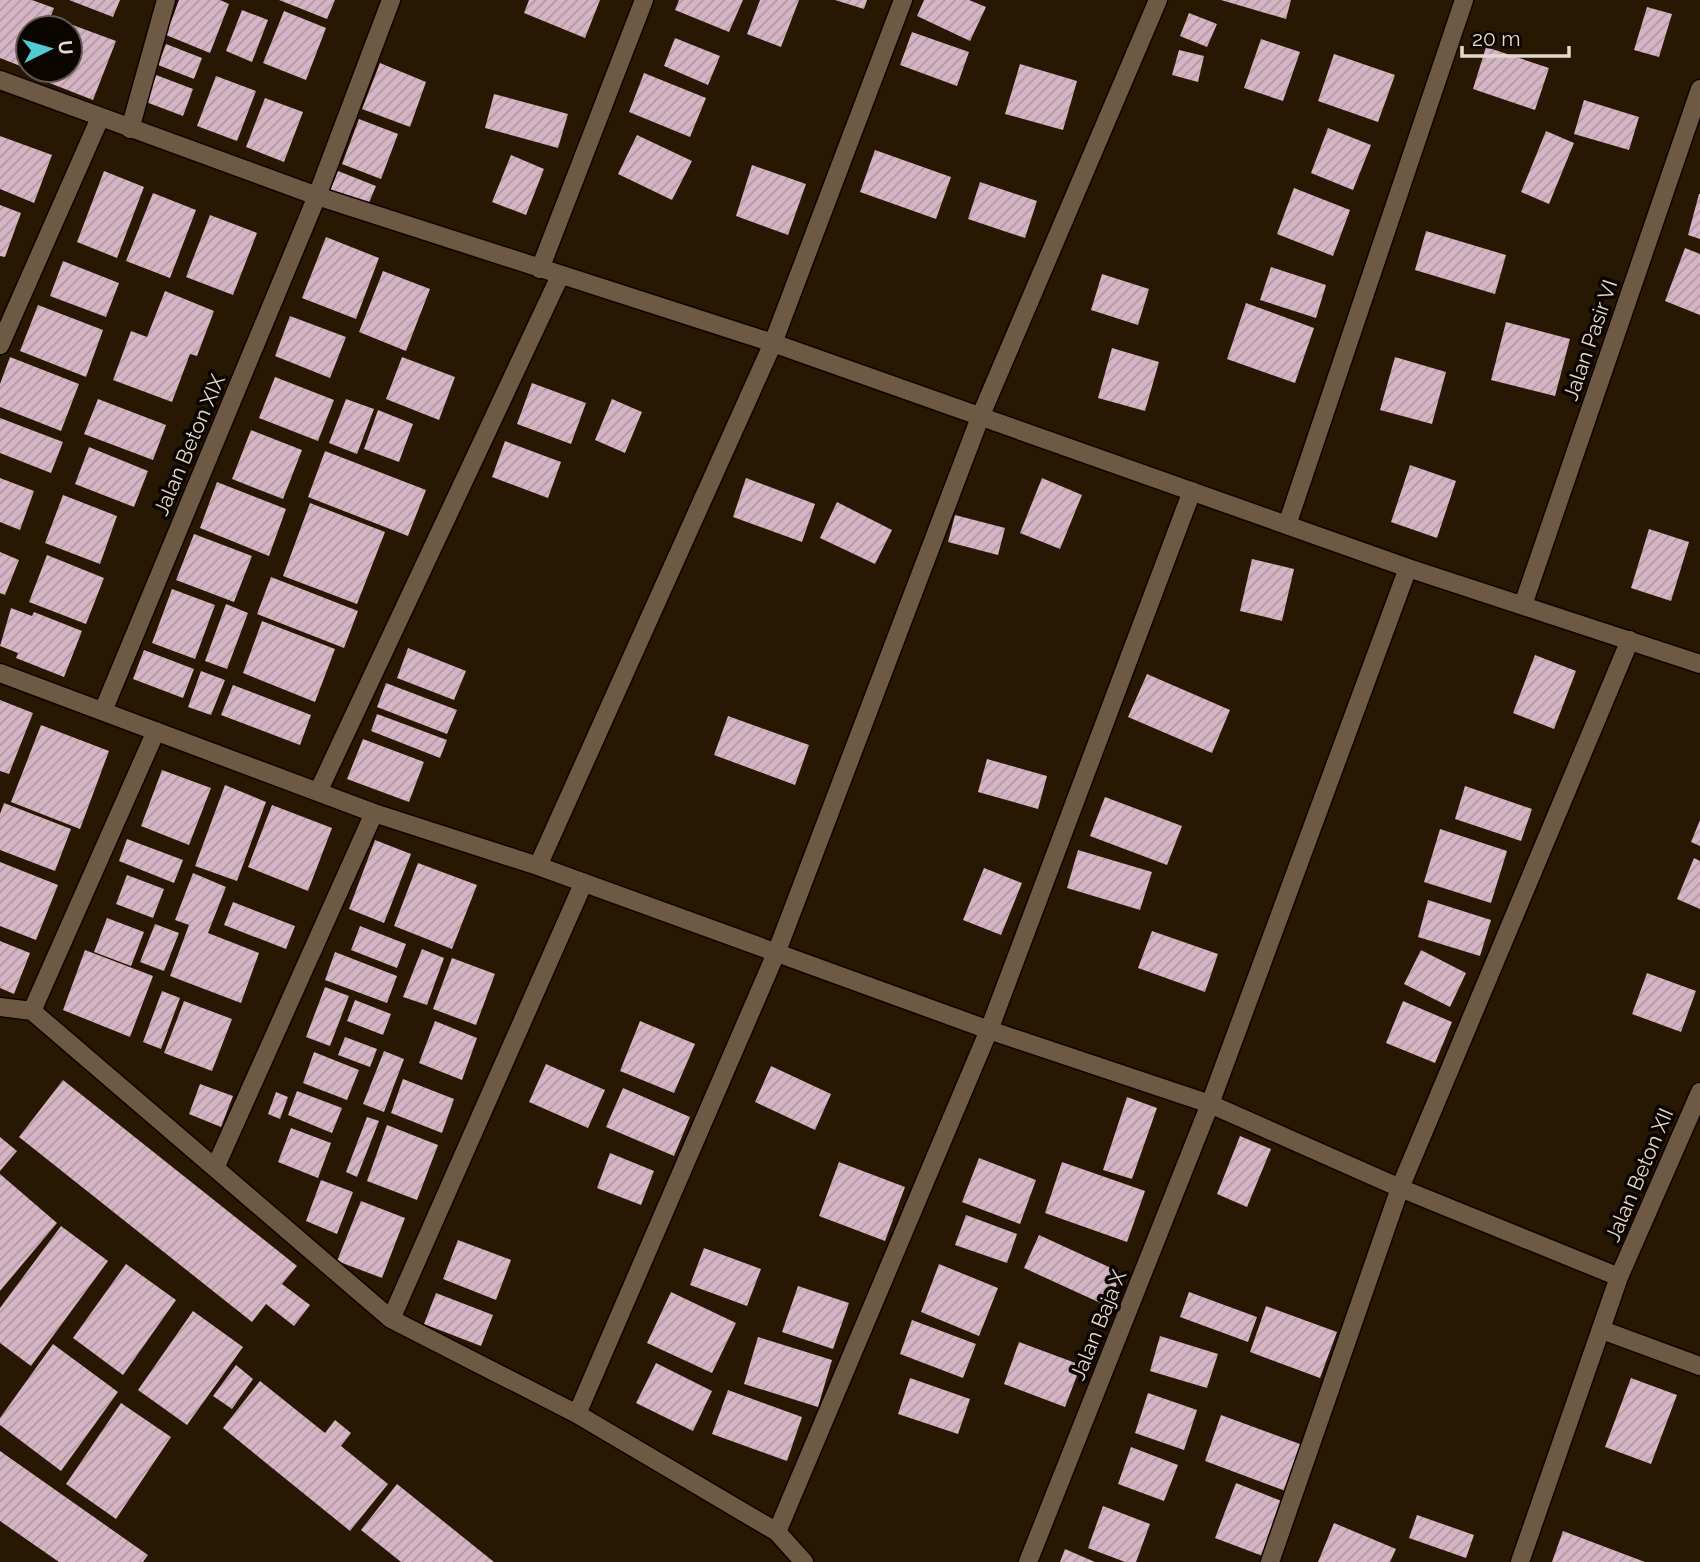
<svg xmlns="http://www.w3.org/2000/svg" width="1700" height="1562" font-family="Raleway,sans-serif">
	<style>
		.building { fill: url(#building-hatch) }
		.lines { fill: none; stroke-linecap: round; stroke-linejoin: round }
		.minor-casing { stroke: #100300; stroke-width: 21 }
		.minor { stroke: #6e5a44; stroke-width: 18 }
		.labels { text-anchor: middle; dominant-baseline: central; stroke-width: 7; stroke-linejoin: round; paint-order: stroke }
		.street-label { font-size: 21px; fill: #e5d9cc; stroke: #0b0501 }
	</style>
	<defs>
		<pattern id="building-hatch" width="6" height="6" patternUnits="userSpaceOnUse" patternTransform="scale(1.75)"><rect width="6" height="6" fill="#d5b4c4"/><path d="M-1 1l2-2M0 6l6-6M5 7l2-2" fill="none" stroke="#b197a2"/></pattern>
	</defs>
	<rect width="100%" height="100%" fill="#281703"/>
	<path class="building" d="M0 0H32L54 8 46 28H28V69L0 58Z
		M69 0H120L113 17Z
		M179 0H220L229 4 210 53 166 35Z
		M279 0H335L327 19Z
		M529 0H600L585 38 524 13Z
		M679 0H743L729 32 675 10Z
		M760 0H799L781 47 747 34Z
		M835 0H867L864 9Z
		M924 0H969L986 7 970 41 917 16Z
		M1221 0H1291L1286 19Z
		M1647 7 1672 14 1659 57 1634 50Z
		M242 10 268 20 252 62 226 51Z
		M284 11 326 28 306 80 263 63Z
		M1189 13 1217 24 1207 47 1180 36Z
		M70 24 116 41 93 100 47 82 52 70H70Z
		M912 32 969 52 957 86 900 65Z
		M675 38 720 56 708 85 664 66Z
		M1261 39 1300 52 1283 101 1244 88Z
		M166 44 202 58 194 79 158 65Z
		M1486 47 1549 68 1535 110 1473 89Z
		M1179 50 1204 56 1198 82 1172 75Z
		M1334 54 1395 75 1378 122 1318 101Z
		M380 63 426 82 410 127 362 109Z
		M1020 64 1077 81 1063 130 1005 114Z
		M644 73 706 98 690 137 629 112Z
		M156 75 193 89 183 116 146 102Z
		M216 76 256 91 237 141 197 126Z
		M494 94 568 114 558 148 485 128Z
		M265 98 303 112 284 162 246 147Z
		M1584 100 1639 117 1629 150 1574 134Z
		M359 119 398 134 381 179 342 164Z
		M1328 128 1371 145 1353 190 1311 173Z
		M1546 131 1574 143 1549 204 1521 192Z
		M637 135 692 161 672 200 618 174Z
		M0 136 52 155 34 203 0 189Z
		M875 150 951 177 936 219 860 192Z
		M511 155 544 169 526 215 492 202Z
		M752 165 806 184 788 235 736 216Z
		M104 171 144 187 117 258 77 242Z
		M338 171 376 186 368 205 330 190Z
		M980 182 1037 201 1025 238 968 219Z
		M1294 188 1350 210 1333 256 1277 234Z
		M153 193 196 210 170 278 126 261Z
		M1699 194H1700V239L1688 235Z
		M0 205 21 213 5 257 0 256Z
		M210 215 257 233 233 295 186 277Z
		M1426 231 1506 255 1495 294 1415 270Z
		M326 237 379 258 356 319 302 298Z
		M1685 248 1700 254V315L1665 301Z
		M63 261 119 283 106 317 50 296Z
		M1271 267 1326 285 1316 318 1260 300Z
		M383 271 430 289 406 351 359 332Z
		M1102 274 1149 289 1138 325 1091 310Z
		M165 291 214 311 197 356 190 354 172 402 113 380 131 331 147 337Z
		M1246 303 1314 328 1295 383 1227 359Z
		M38 305 103 330 86 377 20 351Z
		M290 316 346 337 330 378 275 356Z
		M1506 322 1570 339 1555 396 1491 380Z
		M1112 348 1159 362 1145 411 1098 398Z
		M10 357 79 384 61 431 0 407V384Z
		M402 357 455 377 439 420 386 399Z
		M1395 357 1446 372 1432 424 1380 410Z
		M275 377 334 400 318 441 259 418Z
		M532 383 586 403 571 444 517 424Z
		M98 399 166 425 153 460 84 434Z
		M346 399 374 409 357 454 329 443Z
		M612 399 642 412 625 453 595 440Z
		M378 410 413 424 399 462 364 449Z
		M0 418 63 442 51 473 0 453Z
		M251 430 302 450 283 499 232 479Z
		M505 441 561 462 548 498 492 477Z
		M89 447 148 471 134 507 75 484Z
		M325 451 426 490 408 536 308 497Z
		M1410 465 1456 481 1437 538 1391 522Z
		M0 478 34 491 20 530 0 522Z
		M746 478 815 504 802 542 733 517Z
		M1042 478 1082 495 1060 549 1020 533Z
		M217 482 286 509 269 556 200 528Z
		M63 495 117 516 100 564 45 543Z
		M837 502 892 530 875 564 820 538Z
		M310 503 385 532 357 604 283 576Z
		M955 515 1005 528 998 555 948 542Z
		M1649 529 1689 542 1671 601 1631 588Z
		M194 534 252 556 234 602 176 580Z
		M0 552 19 560 5 595 0 593Z
		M47 555 104 578 86 624 29 602Z
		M1252 559 1294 569 1282 621 1240 611Z
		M271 577 358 611 344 648 257 614Z
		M172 589 215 605 195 659 152 643Z
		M226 604 248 613 227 669 205 661Z
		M11 608 32 616 34 612 82 631 64 677 16 658 18 653 0 646Z
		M262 621 335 649 315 702 243 673Z
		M408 648 466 671 454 700 397 678Z
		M144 650 194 669 183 698 133 679Z
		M1535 655 1576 671 1554 729 1513 713Z
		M201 671 225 680 211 715 188 707Z
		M1147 674 1230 710 1212 753 1128 717Z
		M386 683 457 710 447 734 377 707Z
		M233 685 311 715 300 745 221 715Z
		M0 700 33 713 9 774 0 771Z
		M377 714 447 740 440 758 371 731Z
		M728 716 809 745 795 785 714 755Z
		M41 725 109 751 80 829 11 802Z
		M363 739 424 762 409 802 347 779Z
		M987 759 1047 776 1038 809 978 792Z
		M162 770 211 788 189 845 141 826Z
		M225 785 266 802 237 881 195 866Z
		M1465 786 1532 809 1521 841 1455 819Z
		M1105 797 1182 826 1167 865 1090 836Z
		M4 803 71 829 55 871 0 850V814Z
		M272 805 332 828 308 891 248 867Z
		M1700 820V846L1691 842Z
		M1440 829 1507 851 1491 903 1424 882Z
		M127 839 183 860 174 883 119 861Z
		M375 840 411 854 384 923 349 909Z
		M1078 850 1152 872 1140 910 1067 888Z
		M1694 858 1700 861V909L1677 899Z
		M0 862 58 885 36 940 0 926Z
		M418 863 477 885 452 949 394 926Z
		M984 868 1022 883 1001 935 963 920Z
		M193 873 226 887 208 933 259 953 241 1003 170 976 189 925 175 920Z
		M127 875 164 889 153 918 116 904Z
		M1428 900 1491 920 1480 956 1418 937Z
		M233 902 295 926 286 949 224 925Z
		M107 918 144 932 131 966 94 952Z
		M155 924 179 933 164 971 140 962Z
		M360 926 406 944 397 968 351 950Z
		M1152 931 1218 954 1205 992 1138 968Z
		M0 941 30 953 14 994 0 988Z
		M422 949 444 958 427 1005 403 997Z
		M85 950 153 976 130 1037 63 1010Z
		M1421 950 1466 973 1450 1007 1404 984Z
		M335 952 397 976 387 1003 325 980Z
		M452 958 495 974 476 1025 433 1009Z
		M1647 973 1696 991 1681 1032 1632 1014Z
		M325 987 349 996 330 1046 306 1037Z
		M162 991 180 998 161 1049 143 1042Z
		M355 1000 391 1014 383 1035 347 1021Z
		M184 1001 232 1019 212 1071 164 1053Z
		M1403 1001 1452 1022 1435 1063 1386 1043Z
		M435 1021 477 1038 462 1080 419 1063Z
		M640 1021 695 1044 674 1093 620 1071Z
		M345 1037 377 1049 370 1067 338 1055Z
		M384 1051 404 1059 384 1112 363 1104Z
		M314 1052 359 1070 347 1100 303 1083Z
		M546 1064 605 1090 588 1128 529 1102Z
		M771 1066 831 1094 815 1130 755 1102Z
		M403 1079 454 1099 442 1133 391 1113Z
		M63 1080 297 1266 282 1284 310 1305 294 1326 266 1304 252 1322 19 1137Z
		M200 1084 233 1096 221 1127 189 1114Z
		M623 1088 690 1117 674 1156 606 1127Z
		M297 1091 342 1108 332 1133 288 1115Z
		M276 1092 288 1097 280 1119 268 1114Z
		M1127 1097 1157 1108 1132 1179 1103 1170Z
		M367 1117 379 1121 357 1177 346 1172Z
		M387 1125 438 1145 417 1200 367 1181Z
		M291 1128 331 1143 318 1178 278 1162Z
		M1240 1136 1271 1149 1247 1207 1217 1194Z
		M0 1137 17 1151 0 1171Z
		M610 1153 654 1171 641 1205 597 1188Z
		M979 1158 1036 1180 1020 1224 962 1202Z
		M839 1162 905 1187 885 1241 819 1216Z
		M1062 1162 1145 1191 1127 1242 1045 1213Z
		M0 1174 57 1223 0 1291Z
		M321 1180 353 1192 337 1234 306 1221Z
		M361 1201 405 1218 382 1278 337 1261Z
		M966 1215 1017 1234 1007 1263 955 1245Z
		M61 1226 108 1261 31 1366 0 1343V1308Z
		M1039 1235 1122 1273 1107 1306 1024 1268Z
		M458 1240 511 1260 496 1300 443 1279Z
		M704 1248 761 1269 747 1306 690 1285Z
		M126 1264 176 1300 123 1375 73 1338Z
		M939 1264 998 1288 979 1336 921 1312Z
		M798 1286 849 1303 833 1349 782 1332Z
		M671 1292 736 1323 712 1373 647 1343Z
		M1189 1292 1257 1317 1248 1342 1180 1317Z
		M436 1293 493 1315 481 1346 424 1324Z
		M1266 1306 1337 1332 1320 1378 1250 1352Z
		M193 1311 243 1347 187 1425 138 1390Z
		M912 1320 976 1344 963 1378 900 1354Z
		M1160 1336 1218 1354 1207 1388 1150 1371Z
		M758 1337 832 1360 818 1407 744 1384Z
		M1019 1342 1081 1365 1065 1407 1004 1384Z
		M53 1344 118 1392 61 1471 0 1425V1418Z
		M656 1363 712 1391 693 1431 636 1403Z
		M236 1365 253 1379 232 1409 213 1396Z
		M910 1378 970 1399 958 1434 898 1414Z
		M1631 1378 1677 1395 1651 1464 1605 1447Z
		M260 1381 325 1433 335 1420 351 1433 341 1446 388 1484 350 1531 223 1428Z
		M728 1390 802 1417 787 1461 712 1434Z
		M1148 1393 1197 1410 1184 1450 1135 1433Z
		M121 1403 171 1437 116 1519 66 1484Z
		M1221 1415 1308 1447 1291 1493 1205 1461Z
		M1131 1447 1178 1465 1164 1501 1118 1484Z
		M0 1451 148 1555 143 1562H59L0 1521Z
		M1236 1483 1289 1504 1268 1558 1215 1538Z
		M397 1484 494 1562H401L361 1530Z
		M1103 1506 1150 1524 1136 1562H1125L1088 1548Z
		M1417 1515 1474 1535 1466 1558 1409 1538Z
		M1334 1523 1396 1549 1390 1562H1318Z
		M1563 1531 1645 1562H1552Z
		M1065 1549 1095 1562H1060Z"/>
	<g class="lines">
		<defs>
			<path id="minor" d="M0 80 317 196 773 343 1408 568 1700 664
				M130 129 166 0
				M540 269 644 0
				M0 345 100 118
				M1287 525 1464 0
				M1523 605 1700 89
				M0 673 374 813 538 866 989 1030 1210 1104 1400 1188 1619 1277
				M103 711 317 196 391 0
				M318 792 560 276
				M538 866 773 343 903 0
				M0 1007 32 1011 156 731
				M32 1011 391 1319 577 1414 777 1532 804 1562
				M215 1168 374 813
				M391 1319 583 884
				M1602 1330 1700 1366
				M577 1414 777 951 981 415 1158 0
				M777 1532 989 1030 1192 491
				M1028 1562 1210 1104 1408 568
				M1270 1562 1400 1188 1630 640
				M1520 1562 1619 1277 1700 1092"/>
		</defs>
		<use href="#minor" class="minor-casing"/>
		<use href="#minor" class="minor"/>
	</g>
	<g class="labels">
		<g class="street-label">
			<text transform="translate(1590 340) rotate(-71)">Jalan Pasir VI</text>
			<text transform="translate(189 445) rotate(-67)">Jalan Beton XIX</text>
			<text transform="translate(1639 1175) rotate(-67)">Jalan Beton XII</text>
			<text transform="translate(1098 1325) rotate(-68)">Jalan Baja X</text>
		</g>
	</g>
	<g transform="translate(49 49) rotate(85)"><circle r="33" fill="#0b0501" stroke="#625a52" stroke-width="2"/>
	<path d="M0-5L12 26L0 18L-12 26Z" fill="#51ccd4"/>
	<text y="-10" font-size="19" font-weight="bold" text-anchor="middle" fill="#e5d9cc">U</text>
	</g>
	<path d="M1462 46v10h107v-10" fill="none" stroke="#e5d9cc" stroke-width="3.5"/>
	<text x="1472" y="46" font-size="21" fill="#e5d9cc" stroke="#0b0501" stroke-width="5" paint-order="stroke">20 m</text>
</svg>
